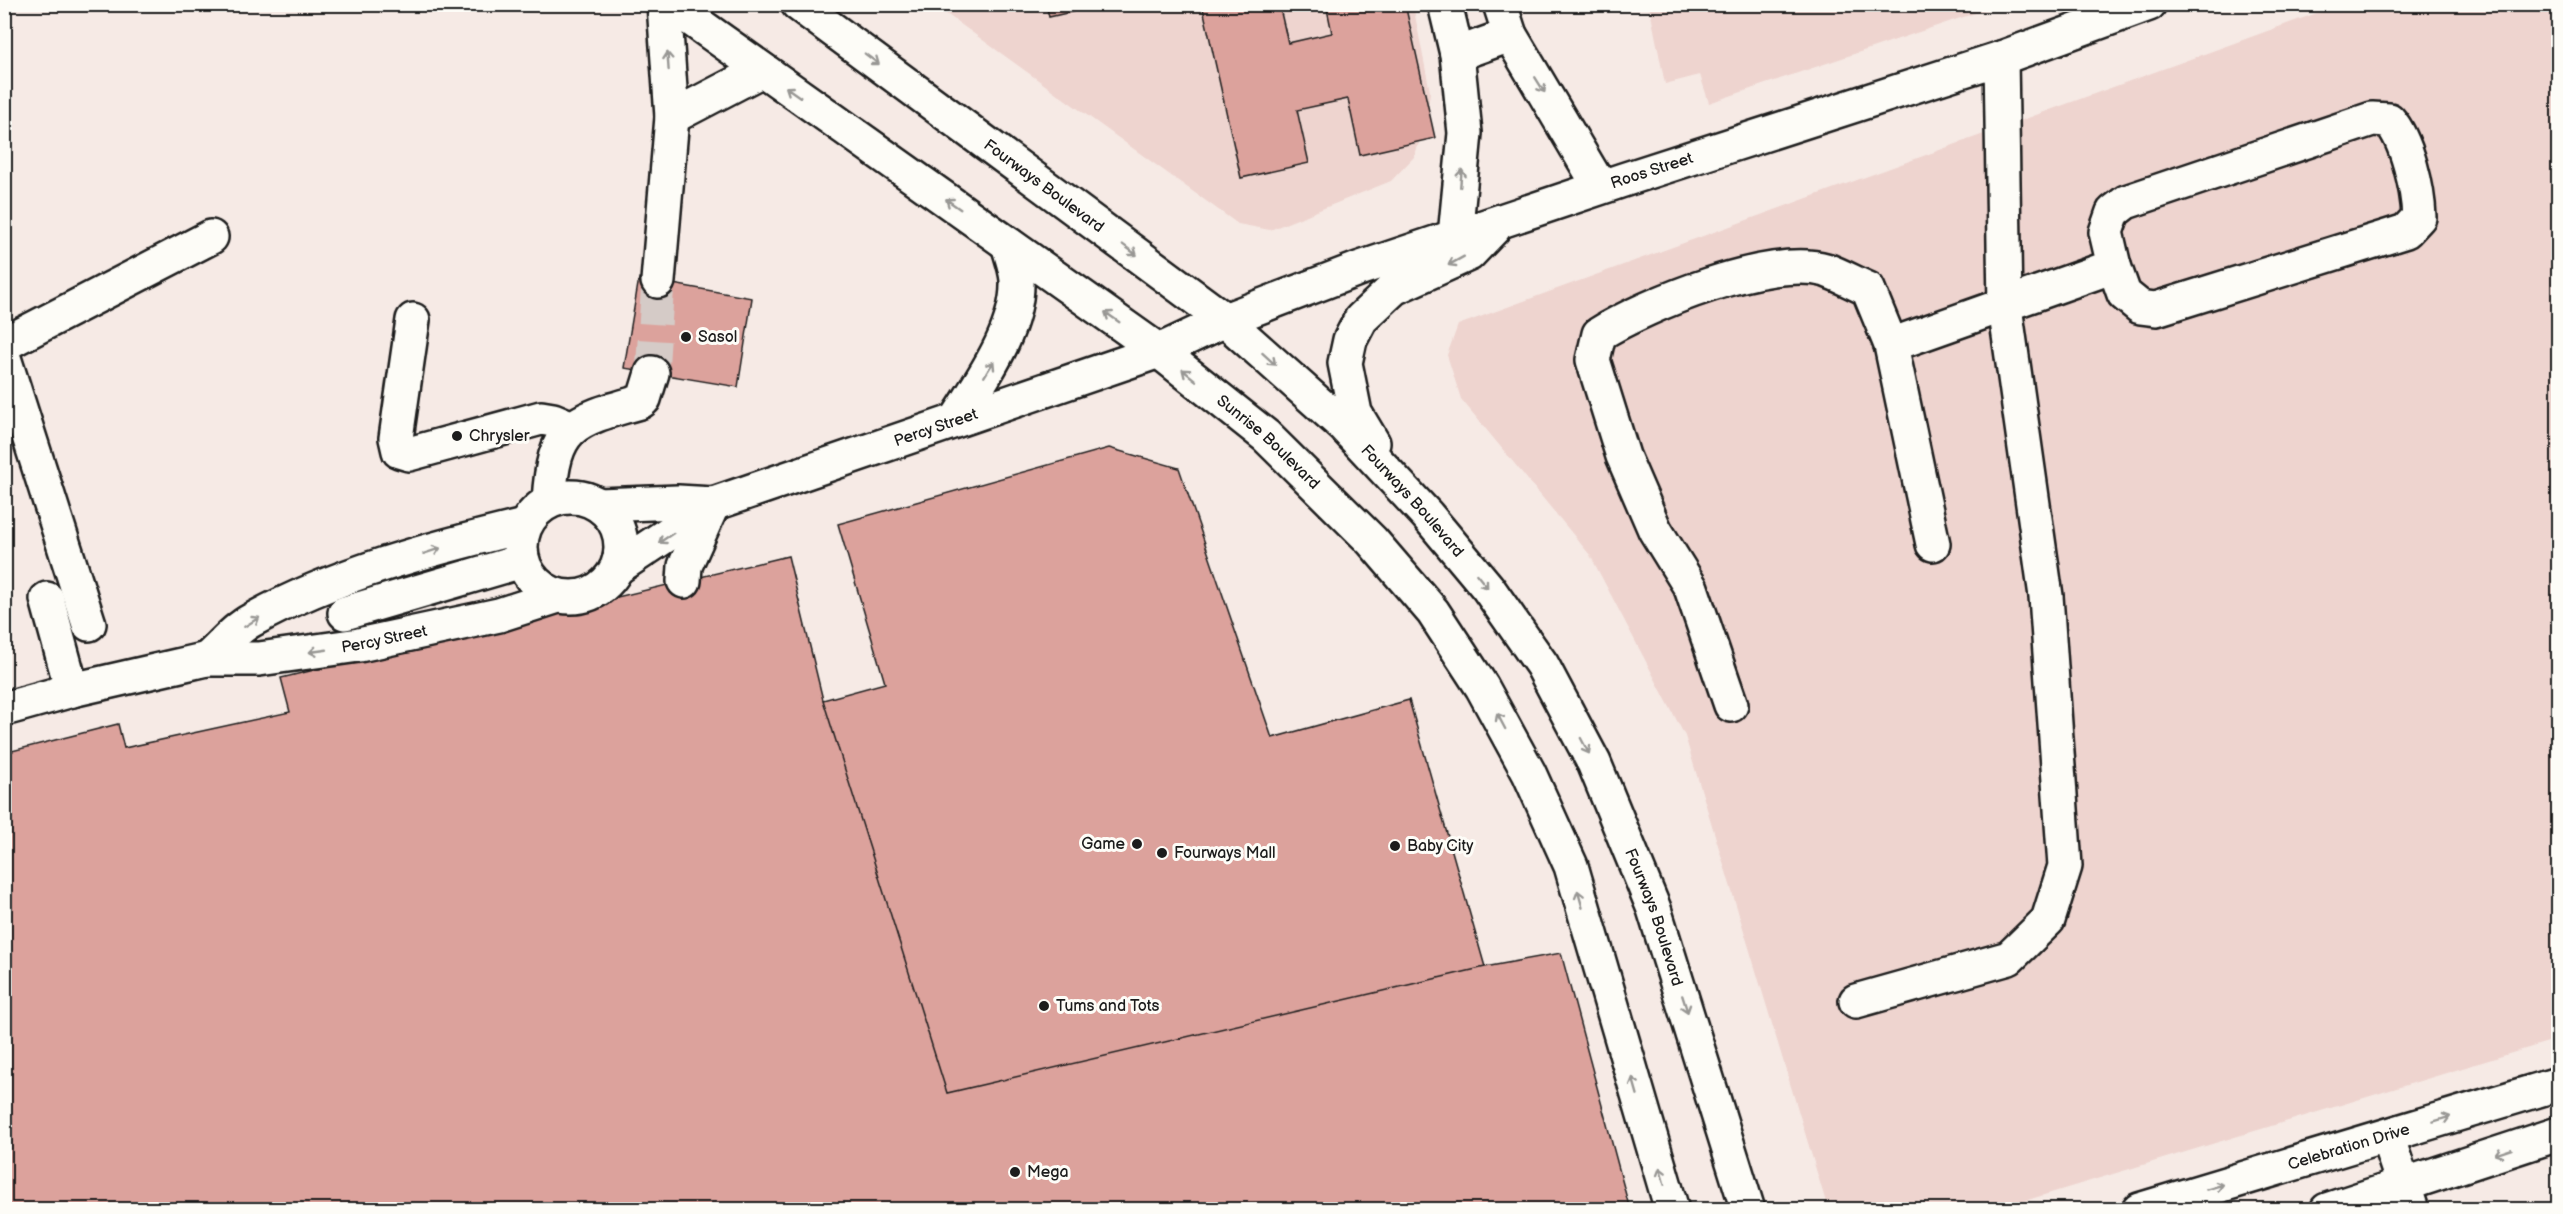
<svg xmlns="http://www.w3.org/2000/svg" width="2563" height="1214" font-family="'Balsamiq Sans',sans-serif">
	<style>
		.built { fill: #eed4cf }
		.building { fill: #dca29c; stroke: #1c1c1c; stroke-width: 1.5 }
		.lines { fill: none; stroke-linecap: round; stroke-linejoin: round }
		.minor-tunnel { stroke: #d5cbc7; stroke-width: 33; stroke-dasharray: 33 16; stroke-linecap: butt }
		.minor-casing { stroke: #1c1c1c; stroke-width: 38 }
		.minor { stroke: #fdfcf7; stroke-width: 33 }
		.oneway { stroke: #989794 }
		.poi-dot { fill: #1c1c1c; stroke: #fdfcf7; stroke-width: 2 }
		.labels { text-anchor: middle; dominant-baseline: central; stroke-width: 6; stroke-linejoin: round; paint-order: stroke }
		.street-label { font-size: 16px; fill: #1c1c1c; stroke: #fdfcf7 }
		.poi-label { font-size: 16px; fill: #1c1c1c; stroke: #fdfcf7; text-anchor: start }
	</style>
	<rect width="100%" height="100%" fill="#f6eae5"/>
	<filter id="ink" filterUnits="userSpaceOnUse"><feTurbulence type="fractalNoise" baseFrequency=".0167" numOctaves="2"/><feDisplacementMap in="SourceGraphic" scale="12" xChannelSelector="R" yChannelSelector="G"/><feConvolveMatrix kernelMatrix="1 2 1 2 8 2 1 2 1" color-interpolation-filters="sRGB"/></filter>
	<g filter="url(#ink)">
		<path class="built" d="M934 5H1413L1430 92 1426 124 1414 157 1391 181 1270 230 1238 224Z
			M1649 5V4L1999 5 1709 103 1700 75 1665 84Z
			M2339 5H2558V1039L1998 1209H1828L1685 736 1590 555 1461 399 1447 355 1458 325Z"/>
		<path class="building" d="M1046 4H1106L1049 17Z
			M1202 4H1279L1288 43 1332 33 1326 4H1405L1435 138 1360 155 1348 99 1297 110 1309 163 1241 178Z
			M639 278 752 298 738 387 624 368Z
			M1109 448 1179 468 1272 738 1409 700 1485 967 947 1093 823 700 885 683 838 524Z
			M788 556 823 700 947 1093 1485 967 1561 953 1630 1210H4V753L118 724 124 748 290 712 281 678Z"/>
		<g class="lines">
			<path class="minor-tunnel" d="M652 373 658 281"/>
			<defs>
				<g id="minor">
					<path id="s1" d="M670 4 1159 351 1266 436 1372 541 1433 612 1482 687 1529 773 1571 866 1672 1210"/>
					<path id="s2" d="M798 4 1225 320 1344 426 1427 515 1488 588 1542 665 1594 763 1654 909 1748 1210"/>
					<path d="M1445 4 1457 54 1465 133 1455 236"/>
					<path d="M1500 4 1510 35 1600 187"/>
					<path d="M1457 54 1510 35"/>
					<path d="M672 117 762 70"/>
					<path d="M2372 119 2389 120C2407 140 2418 189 2419 217L2406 231 2156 309 2140 307 2124 294 2114 266 2106 232 2113 212 2126 202Z"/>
					<path d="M658 281 672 117 664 4"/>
					<path d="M413 320 396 438 399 451 409 454 541 418 553 420 572 428"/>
					<path d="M4 344 211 237"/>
					<path d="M1891 345 2114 266"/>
					<path d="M4 358 89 624"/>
					<path d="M957 419C982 379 1019 329 1017 280 1016 268 1011 255 1008 244"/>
					<path d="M1373 443 1355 413 1345 363 1350 340 1361 319 1394 288 1469 254 1494 228"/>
					<circle cx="571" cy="547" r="50"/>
					<path d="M549 501C554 425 571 421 640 402L644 399 652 373"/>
					<path d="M599 505 678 502 713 504"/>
					<path id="s3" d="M617 568 713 504 1159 351 1225 320 1358 269 1623 180 2001 58 2149 4"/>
					<path d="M684 581 685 566 712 506"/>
					<path d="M47 599 72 690"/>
					<path d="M345 613 522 561"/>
					<path d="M207 659C221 647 235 629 252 620 335 574 432 548 524 526"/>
					<path d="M1731 705 1691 588 1655 530 1623 456 1593 360 1599 334C1647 304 1770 254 1826 270 1840 275 1854 283 1868 289L1891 345 1933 544"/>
					<path id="s4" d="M4 709 72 690 207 659H259L359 645 499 615 558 596"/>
					<path d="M1856 1001 2009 958 2048 920 2065 866 2046 596 2005 307 2001 58"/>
					<path d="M2387 1136 2412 1210"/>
					<path id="s5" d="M2139 1210 2558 1084"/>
					<path d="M2327 1210 2558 1134"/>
				</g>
			</defs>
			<use href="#minor" class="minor-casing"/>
			<use href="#minor" class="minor"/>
		</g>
		<defs><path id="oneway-shaft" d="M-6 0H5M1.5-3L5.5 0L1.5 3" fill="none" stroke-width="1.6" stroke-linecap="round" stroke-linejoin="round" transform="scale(1.5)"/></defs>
		<g class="oneway">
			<use href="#oneway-shaft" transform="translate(872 59) rotate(37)"/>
			<use href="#oneway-shaft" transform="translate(668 61) rotate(-94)"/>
			<use href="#oneway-shaft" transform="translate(1540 85) rotate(58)"/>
			<use href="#oneway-shaft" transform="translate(793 92) rotate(-145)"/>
			<use href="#oneway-shaft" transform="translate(1461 178) rotate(-85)"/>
			<use href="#oneway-shaft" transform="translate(953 204) rotate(-145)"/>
			<use href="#oneway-shaft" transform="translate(1130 250) rotate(37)"/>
			<use href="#oneway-shaft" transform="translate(1456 261) rotate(151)"/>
			<use href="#oneway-shaft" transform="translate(1112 317) rotate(-145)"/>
			<use href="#oneway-shaft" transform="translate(1269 359) rotate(42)"/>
			<use href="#oneway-shaft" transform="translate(989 369) rotate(-58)"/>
			<use href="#oneway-shaft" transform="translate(1189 375) rotate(-141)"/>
			<use href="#oneway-shaft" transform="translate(666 538) rotate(146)"/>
			<use href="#oneway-shaft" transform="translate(432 551) rotate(-18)"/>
			<use href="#oneway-shaft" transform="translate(1482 581) rotate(51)"/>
			<use href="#oneway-shaft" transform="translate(252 622) rotate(-32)"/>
			<use href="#oneway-shaft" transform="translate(318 651) rotate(172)"/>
			<use href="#oneway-shaft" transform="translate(1501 721) rotate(-118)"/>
			<use href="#oneway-shaft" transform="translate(1585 746) rotate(62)"/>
			<use href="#oneway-shaft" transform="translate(1580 899) rotate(-106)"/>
			<use href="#oneway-shaft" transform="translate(1685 1004) rotate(72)"/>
			<use href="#oneway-shaft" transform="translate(1635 1086) rotate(-106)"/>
			<use href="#oneway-shaft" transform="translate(2442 1119) rotate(-17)"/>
			<use href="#oneway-shaft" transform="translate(2503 1152) rotate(162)"/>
			<use href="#oneway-shaft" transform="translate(1662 1176) rotate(-106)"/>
			<use href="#oneway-shaft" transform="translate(2215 1187) rotate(-17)"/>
		</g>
	</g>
	<g class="poi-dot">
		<circle cx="686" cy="337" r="6"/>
		<circle cx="457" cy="436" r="6"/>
		<circle cx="1137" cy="844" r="6"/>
		<circle cx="1395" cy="846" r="6"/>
		<circle cx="1162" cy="853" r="6"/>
		<circle cx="1044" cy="1006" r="6"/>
		<circle cx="1015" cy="1172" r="6"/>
	</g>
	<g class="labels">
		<g class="street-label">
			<text stroke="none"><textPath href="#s3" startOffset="1112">Roos Street</textPath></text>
			<text stroke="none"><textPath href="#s2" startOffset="306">Fourways Boulevard</textPath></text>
			<text stroke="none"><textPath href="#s3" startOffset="351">Percy Street</textPath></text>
			<text stroke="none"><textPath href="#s1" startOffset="742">Sunrise Boulevard</textPath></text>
			<text stroke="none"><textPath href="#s2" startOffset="792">Fourways Boulevard</textPath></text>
			<text stroke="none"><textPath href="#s4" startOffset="388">Percy Street</textPath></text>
			<text stroke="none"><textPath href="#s2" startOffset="1278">Fourways Boulevard</textPath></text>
			<text stroke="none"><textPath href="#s5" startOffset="219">Celebration Drive</textPath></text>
		</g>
		<g class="poi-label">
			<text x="698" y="337">Sasol</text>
			<text x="469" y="436">Chrysler</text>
			<text x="1125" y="844" text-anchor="end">Game</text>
			<text x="1407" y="846">Baby City</text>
			<text x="1174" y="853">Fourways Mall</text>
			<text x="1056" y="1006">Tums and Tots</text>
			<text x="1027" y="1172">Mega</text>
		</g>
	</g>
	<rect width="2563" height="1214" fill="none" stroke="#fdfcf7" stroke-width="24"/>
	<rect x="12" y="12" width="2539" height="1190" fill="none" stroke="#1c1c1c" stroke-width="2" filter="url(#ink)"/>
</svg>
